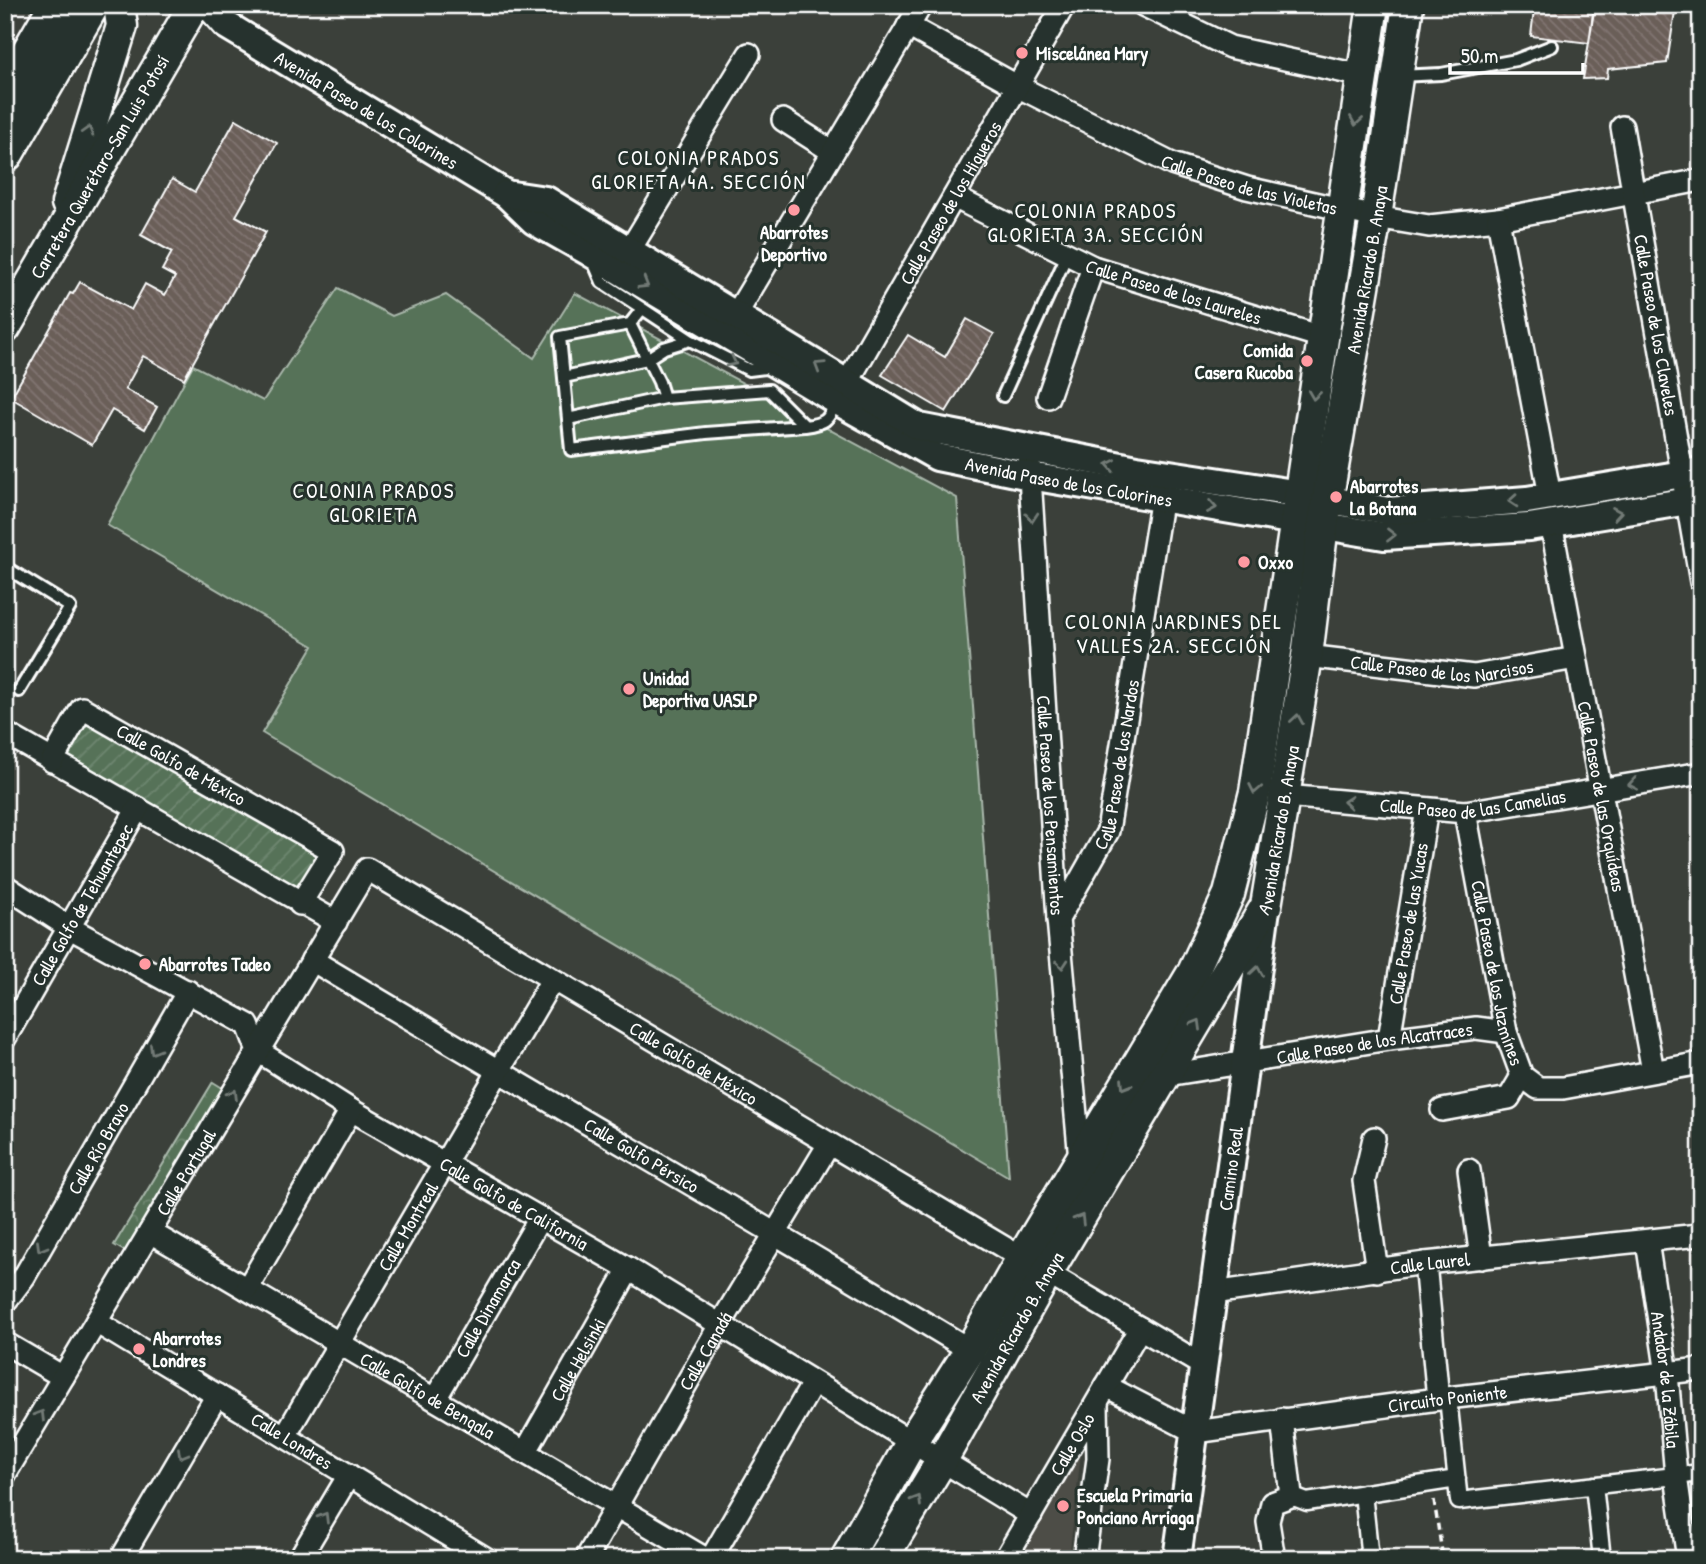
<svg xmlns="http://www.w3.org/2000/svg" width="1706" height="1564" font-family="'Patrick Hand',sans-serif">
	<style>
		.built { fill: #4d4d47 }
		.park { fill: url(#park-crowns); stroke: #aab8ac; stroke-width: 2 }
		.garden { fill: url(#garden-furrows); stroke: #aab8ac; stroke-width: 2 }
		.pitch { fill: #567258; stroke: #aab8ac; stroke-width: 2 }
		.building { fill: url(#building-back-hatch); stroke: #fff; stroke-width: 2 }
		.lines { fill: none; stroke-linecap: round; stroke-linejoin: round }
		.service-casing { stroke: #fff; stroke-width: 16 }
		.pedestrian-casing { stroke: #fff; stroke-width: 21 }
		.minor-casing { stroke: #fff; stroke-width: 26 }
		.tertiary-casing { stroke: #fff; stroke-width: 32 }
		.secondary-casing { stroke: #fff; stroke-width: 35 }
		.trunk-casing { stroke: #fff; stroke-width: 40 }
		.path { stroke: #fff; stroke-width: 3.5; stroke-dasharray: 7 5; stroke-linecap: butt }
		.service { stroke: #26332d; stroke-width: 10 }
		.pedestrian { stroke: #26332d; stroke-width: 16 }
		.minor { stroke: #26332d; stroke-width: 21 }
		.tertiary { stroke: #26332d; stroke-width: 26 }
		.secondary { stroke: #26332d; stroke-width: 30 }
		.trunk { stroke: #26332d; stroke-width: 35 }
		.oneway { stroke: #727a76 }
		.poi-dot { fill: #ff9aa2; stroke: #26332d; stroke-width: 2.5 }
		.labels { text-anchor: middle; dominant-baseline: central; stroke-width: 6; stroke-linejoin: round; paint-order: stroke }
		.poi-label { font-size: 19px; font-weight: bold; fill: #fff; stroke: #26332d; text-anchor: start }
		.street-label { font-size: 19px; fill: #fff; stroke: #26332d }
		.neighbourhood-label { font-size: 21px; letter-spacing: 2px; fill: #fff; stroke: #26332d }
	</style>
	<defs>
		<pattern id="park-crowns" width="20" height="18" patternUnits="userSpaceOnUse" patternTransform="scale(1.75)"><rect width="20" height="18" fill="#567258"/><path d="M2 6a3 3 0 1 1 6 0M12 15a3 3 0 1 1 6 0" fill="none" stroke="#6f8771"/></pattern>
		<pattern id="garden-furrows" width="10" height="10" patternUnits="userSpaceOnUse" patternTransform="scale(1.75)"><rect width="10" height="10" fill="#567258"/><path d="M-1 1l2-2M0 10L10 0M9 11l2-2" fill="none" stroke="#6f8771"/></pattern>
		<pattern id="building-back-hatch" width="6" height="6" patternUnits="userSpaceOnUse" patternTransform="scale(1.75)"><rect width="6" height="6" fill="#6b5e59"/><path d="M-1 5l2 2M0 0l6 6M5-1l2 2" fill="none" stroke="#817672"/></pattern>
	</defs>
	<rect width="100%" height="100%" fill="#3b403a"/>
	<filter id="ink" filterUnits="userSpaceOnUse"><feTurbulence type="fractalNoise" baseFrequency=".0143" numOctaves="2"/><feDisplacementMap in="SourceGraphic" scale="14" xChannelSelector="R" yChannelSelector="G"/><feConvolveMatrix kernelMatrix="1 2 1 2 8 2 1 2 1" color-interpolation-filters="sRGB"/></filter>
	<g filter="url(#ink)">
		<path class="built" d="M1081 1453 1069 1559H1020Z"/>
		<path class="park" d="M213 1082 229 1092 131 1255 114 1245Z"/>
		<path class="garden" d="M85 718 318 855 296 892 65 756Z"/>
		<path class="pitch" d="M338 288 392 316 446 295 534 358 575 293 957 498 1009 1177 262 733 313 646 107 525 193 365 263 401Z"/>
		<path class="building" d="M1504 5H1594L1589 43 1531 36 1534 10Z
			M1595 5H1676L1667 63 1608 69 1607 78 1583 79Z
			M236 119 277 143 236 216 266 232 184 379 143 356 125 389 157 407 145 429 112 410 92 445 11 398 70 293 73 294 80 282 131 310 145 284 165 295 175 277 162 270 172 252 141 235 172 179 195 192Z
			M967 319 994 334 946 412 882 375 908 335 945 357Z"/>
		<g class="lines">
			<defs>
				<path id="service" d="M1398 76 1441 74 1516 60 1552 46
					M593 261 602 282 690 340 749 370 773 367
					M630 324 560 337 571 450 706 433 805 426 769 390 664 398 659 382 630 324 642 309
					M564 377 647 359 664 348 690 340
					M1003 396 1067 255
					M568 419 664 398
					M805 426C827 423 827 421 837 401
					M5 567 70 607 19 691"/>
				<path id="pedestrian" d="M1448 1398 1459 1501 1701 1473
					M1594 1485 1602 1559
					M1363 1493 1370 1559
					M1291 1496 1307 1502 1457 1479"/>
				<g id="minor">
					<path d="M1143 5 1230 47 1363 76"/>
					<path id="s1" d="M908 26 1017 86 1172 164 1247 188 1376 217 1429 226 1498 219 1701 180"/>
					<path d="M783 120 833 152"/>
					<path id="s2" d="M1622 127 1701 582"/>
					<path id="s3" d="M954 197 1093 267 1322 337"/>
					<path d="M1498 219 1550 496"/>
					<path d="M629 251 749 54"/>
					<path d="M728 328 921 5"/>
					<path id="s4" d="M839 397 1064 5"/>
					<path d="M1048 397 1093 267"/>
					<path id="s5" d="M1029 461 1058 919 1080 1159"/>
					<path id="s6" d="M1551 523 1653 1071"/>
					<path id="s7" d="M1307 656 1474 676 1576 658"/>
					<path d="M5 733 336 922"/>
					<path id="s8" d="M52 761 82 708 333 851 300 904"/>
					<path id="s9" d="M1285 796 1465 812 1701 773"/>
					<path id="s10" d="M1465 812 1506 1032 1522 1076 1538 1088H1563L1701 1063"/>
					<path id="s11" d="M5 886 70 928 248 1025 258 1051 351 1110 629 1269 1031 1515"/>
					<path id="s12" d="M1058 919 1108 831 1164 484"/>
					<path id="s13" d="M312 960C531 1092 752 1218 970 1350"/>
					<path id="s14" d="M5 1038 138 808"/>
					<path id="s15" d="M1389 1039 1427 809"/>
					<path id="s16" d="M1167 1075 1389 1039 1476 1028 1506 1032"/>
					<path d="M1442 1110 1509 1098 1522 1076"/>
					<path d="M1374 1138 1364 1181 1377 1271"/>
					<path d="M1469 1170 1481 1258"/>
					<path id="s17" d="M150 1232 706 1559"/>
					<path id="s18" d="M1647 1241 1667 1374 1676 1476 1688 1559"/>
					<path d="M1425 1263 1438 1399"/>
					<path d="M1047 1273 1204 1366"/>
					<path d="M247 1289 351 1110"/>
					<path id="s19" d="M1213 1293 1425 1263 1699 1235"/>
					<path id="s20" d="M5 1302 24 1277 188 991"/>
					<path id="s21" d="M96 1322 487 1559"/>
					<path d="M5 1343 63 1377"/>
					<path id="s22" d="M1106 1386 1195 1432 1438 1399 1701 1369"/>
					<path id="s23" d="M435 1399 540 1218"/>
					<path id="s24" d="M285 1436 552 980"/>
					<path id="s25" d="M526 1451 629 1269"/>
					<path id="s26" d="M5 1474 367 869 1022 1258"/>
					<path d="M121 1559 217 1395"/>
					<path d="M299 1559 349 1475"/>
					<path id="s27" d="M586 1559 720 1325 829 1144"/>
					<path d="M711 1559 813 1383"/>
					<path id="s28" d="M1005 1559 1140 1328"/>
					<path d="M1084 1559 1098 1459 1097 1404"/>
					<path d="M1274 1559 1268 1522 1272 1503 1291 1496 1282 1419"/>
				</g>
				<g id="tertiary">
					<path id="s29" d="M208 5 226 25 506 194 534 221 589 252 837 401 937 457 1030 476 1384 536 1529 527 1701 499"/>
					<path d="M506 194 546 200 919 427 1137 469 1300 494 1388 511 1527 500 1701 471"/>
					<path id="s30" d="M1177 1559 1266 909"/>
				</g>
				<g id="secondary">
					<path d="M67 203 122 26 119 5"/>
					<path id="s31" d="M5 328 194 5"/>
					<path d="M846 1559 912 1441 970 1350 1022 1258 1193 972 1229 894 1255 792 1373 5"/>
					<path id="s32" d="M882 1559 942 1460 1047 1273 1266 906 1307 656 1323 525 1376 217 1408 5"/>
				</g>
				<path id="trunk" d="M5 95 57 5
					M5 154 91 5"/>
			</defs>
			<use href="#service" class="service-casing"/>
			<use href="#pedestrian" class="pedestrian-casing"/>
			<use href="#minor" class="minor-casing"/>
			<use href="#tertiary" class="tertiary-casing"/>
			<use href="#secondary" class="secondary-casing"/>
			<use href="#trunk" class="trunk-casing"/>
			<path class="path" d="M1434 1500 1443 1559"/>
			<use href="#service" class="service"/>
			<use href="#pedestrian" class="pedestrian"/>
			<use href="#minor" class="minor"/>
			<use href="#tertiary" class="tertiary"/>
			<use href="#secondary" class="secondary"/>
			<use href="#trunk" class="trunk"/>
		</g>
		<defs><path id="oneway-chevron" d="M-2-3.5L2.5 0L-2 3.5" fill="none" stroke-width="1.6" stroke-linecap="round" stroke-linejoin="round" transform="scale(1.75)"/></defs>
		<g class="oneway">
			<use href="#oneway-chevron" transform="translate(1356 121) rotate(99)"/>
			<use href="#oneway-chevron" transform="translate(88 131) rotate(-73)"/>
			<use href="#oneway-chevron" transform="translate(644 284) rotate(31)"/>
			<use href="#oneway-chevron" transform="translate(732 362) rotate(27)"/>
			<use href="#oneway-chevron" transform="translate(819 366) rotate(-148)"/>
			<use href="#oneway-chevron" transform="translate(1314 395) rotate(98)"/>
			<use href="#oneway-chevron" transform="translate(1111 465) rotate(-169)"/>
			<use href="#oneway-chevron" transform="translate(1513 501) rotate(176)"/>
			<use href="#oneway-chevron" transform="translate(1212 507) rotate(10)"/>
			<use href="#oneway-chevron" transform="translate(1617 513) rotate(-9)"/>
			<use href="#oneway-chevron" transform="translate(1032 517) rotate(86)"/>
			<use href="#oneway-chevron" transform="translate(1391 535)"/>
			<use href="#oneway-chevron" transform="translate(1297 719) rotate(-81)"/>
			<use href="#oneway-chevron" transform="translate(1633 784) rotate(170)"/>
			<use href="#oneway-chevron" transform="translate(1255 789) rotate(101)"/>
			<use href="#oneway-chevron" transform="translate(1348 802) rotate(-175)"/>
			<use href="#oneway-chevron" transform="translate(1062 964) rotate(85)"/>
			<use href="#oneway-chevron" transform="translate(1257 971) rotate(-82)"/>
			<use href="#oneway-chevron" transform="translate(1197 1024) rotate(-60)"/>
			<use href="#oneway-chevron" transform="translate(154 1050) rotate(120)"/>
			<use href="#oneway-chevron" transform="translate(1125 1085) rotate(121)"/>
			<use href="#oneway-chevron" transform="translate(233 1094) rotate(-59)"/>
			<use href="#oneway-chevron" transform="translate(1080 1219) rotate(-59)"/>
			<use href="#oneway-chevron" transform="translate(41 1247) rotate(120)"/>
			<use href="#oneway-chevron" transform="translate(40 1415) rotate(-59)"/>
			<use href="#oneway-chevron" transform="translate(182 1454) rotate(120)"/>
			<use href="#oneway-chevron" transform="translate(917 1500) rotate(-59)"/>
			<use href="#oneway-chevron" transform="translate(324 1517) rotate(-59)"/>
		</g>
	</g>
	<g class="poi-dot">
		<circle cx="1022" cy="53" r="7"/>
		<circle cx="794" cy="210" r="7"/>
		<circle cx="1307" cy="361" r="7"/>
		<circle cx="1336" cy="497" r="7"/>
		<circle cx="1244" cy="562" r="7"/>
		<circle cx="629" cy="689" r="7"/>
		<circle cx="145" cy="964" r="7"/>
		<circle cx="139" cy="1349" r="7"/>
		<circle cx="1063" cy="1506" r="7"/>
	</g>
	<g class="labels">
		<g class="poi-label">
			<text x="1036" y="53">Miscelánea Mary</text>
			<text x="794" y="232" text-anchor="middle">Abarrotes<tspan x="794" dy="22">Deportivo</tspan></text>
			<text x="1293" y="350" text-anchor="end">Comida<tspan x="1293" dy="22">Casera Rucoba</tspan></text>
			<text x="1350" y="486">Abarrotes<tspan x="1350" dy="22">La Botana</tspan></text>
			<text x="1258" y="562">Oxxo</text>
			<text x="643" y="678">Unidad<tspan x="643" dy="22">Deportiva UASLP</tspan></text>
			<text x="159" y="964">Abarrotes Tadeo</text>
			<text x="153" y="1338">Abarrotes<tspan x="153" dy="22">Londres</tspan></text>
			<text x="1077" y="1495">Escuela Primaria<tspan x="1077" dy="22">Ponciano Arriaga</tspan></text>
		</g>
		<g class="street-label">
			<text stroke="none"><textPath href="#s29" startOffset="191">Avenida Paseo de los Colorines</textPath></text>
			<text stroke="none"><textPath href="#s31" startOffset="187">Carretera Querétaro-San Luis Potosí</textPath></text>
			<text stroke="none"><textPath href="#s1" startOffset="378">Calle Paseo de las Violetas</textPath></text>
			<text stroke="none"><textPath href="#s4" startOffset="224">Calle Paseo de los Higueros</textPath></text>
			<text stroke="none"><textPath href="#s32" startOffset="1402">Avenida Ricardo B. Anaya</textPath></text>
			<text stroke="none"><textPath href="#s3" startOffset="240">Calle Paseo de los Laureles</textPath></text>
			<text stroke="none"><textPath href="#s2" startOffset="201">Calle Paseo de los Claveles</textPath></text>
			<text stroke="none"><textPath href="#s29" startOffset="994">Avenida Paseo de los Colorines</textPath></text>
			<text stroke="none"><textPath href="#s7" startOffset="136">Calle Paseo de los Narcisos</textPath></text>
			<text stroke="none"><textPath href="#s12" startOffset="168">Calle Paseo de los Nardos</textPath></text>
			<text stroke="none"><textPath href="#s8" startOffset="175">Calle Golfo de México</textPath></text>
			<text stroke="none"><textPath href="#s6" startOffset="278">Calle Paseo de las Orquídeas</textPath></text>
			<text stroke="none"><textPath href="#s9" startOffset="189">Calle Paseo de las Camelias</textPath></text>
			<text stroke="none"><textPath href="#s5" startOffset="345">Calle Paseo de los Pensamientos</textPath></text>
			<text stroke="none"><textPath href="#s32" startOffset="835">Avenida Ricardo B. Anaya</textPath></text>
			<text stroke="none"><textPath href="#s14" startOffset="154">Calle Golfo de Tehuantepec</textPath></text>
			<text stroke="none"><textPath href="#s15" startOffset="117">Calle Paseo de las Yucas</textPath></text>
			<text stroke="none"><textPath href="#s10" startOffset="164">Calle Paseo de los Jazmínes</textPath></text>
			<text stroke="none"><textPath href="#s16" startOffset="210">Calle Paseo de los Alcatraces</textPath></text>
			<text stroke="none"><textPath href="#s26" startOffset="1085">Calle Golfo de México</textPath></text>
			<text stroke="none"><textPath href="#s20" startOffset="180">Calle Río Bravo</textPath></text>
			<text stroke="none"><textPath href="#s13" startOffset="383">Calle Golfo Pérsico</textPath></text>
			<text stroke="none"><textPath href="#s30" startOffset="394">Camino Real</textPath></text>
			<text stroke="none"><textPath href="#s26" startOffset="352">Calle Portugal</textPath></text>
			<text stroke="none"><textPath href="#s11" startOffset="606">Calle Golfo de California</textPath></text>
			<text stroke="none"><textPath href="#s24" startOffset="243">Calle Montreal</textPath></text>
			<text stroke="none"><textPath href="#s19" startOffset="219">Calle Laurel</textPath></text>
			<text stroke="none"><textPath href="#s23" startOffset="105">Calle Dinamarca</textPath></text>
			<text stroke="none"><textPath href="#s32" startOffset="268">Avenida Ricardo B. Anaya</textPath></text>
			<text stroke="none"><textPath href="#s27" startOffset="240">Calle Canadá</textPath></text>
			<text stroke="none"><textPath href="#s25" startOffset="105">Calle Helsinki</textPath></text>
			<text stroke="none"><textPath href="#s18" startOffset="140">Andador de la Zábila</textPath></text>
			<text stroke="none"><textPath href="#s17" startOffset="322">Calle Golfo de Bengala</textPath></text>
			<text stroke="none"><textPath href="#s22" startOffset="355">Circuito Poniente</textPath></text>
			<text stroke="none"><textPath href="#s21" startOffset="229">Calle Londres</textPath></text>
			<text stroke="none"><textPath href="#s28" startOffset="133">Calle Oslo</textPath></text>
		</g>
		<g class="neighbourhood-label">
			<text x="699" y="157">COLONIA PRADOS<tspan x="699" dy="24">GLORIETA 4A. SECCIÓN</tspan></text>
			<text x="1096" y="210">COLONIA PRADOS<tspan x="1096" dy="24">GLORIETA 3A. SECCIÓN</tspan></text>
			<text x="374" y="490">COLONIA PRADOS<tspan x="374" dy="24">GLORIETA</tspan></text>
			<text x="1174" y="621">COLONIA JARDINES DEL<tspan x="1174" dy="24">VALLES 2A. SECCIÓN</tspan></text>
		</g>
	</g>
	<rect width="1706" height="1564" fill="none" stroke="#26332d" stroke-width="28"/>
	<rect x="14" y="14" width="1678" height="1536" fill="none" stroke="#fff" stroke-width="2.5" filter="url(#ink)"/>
	<path d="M1450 63v10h133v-10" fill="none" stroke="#ffffff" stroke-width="3.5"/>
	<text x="1461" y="63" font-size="21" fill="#ffffff" stroke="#26332d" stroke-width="5" paint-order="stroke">50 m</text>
</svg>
